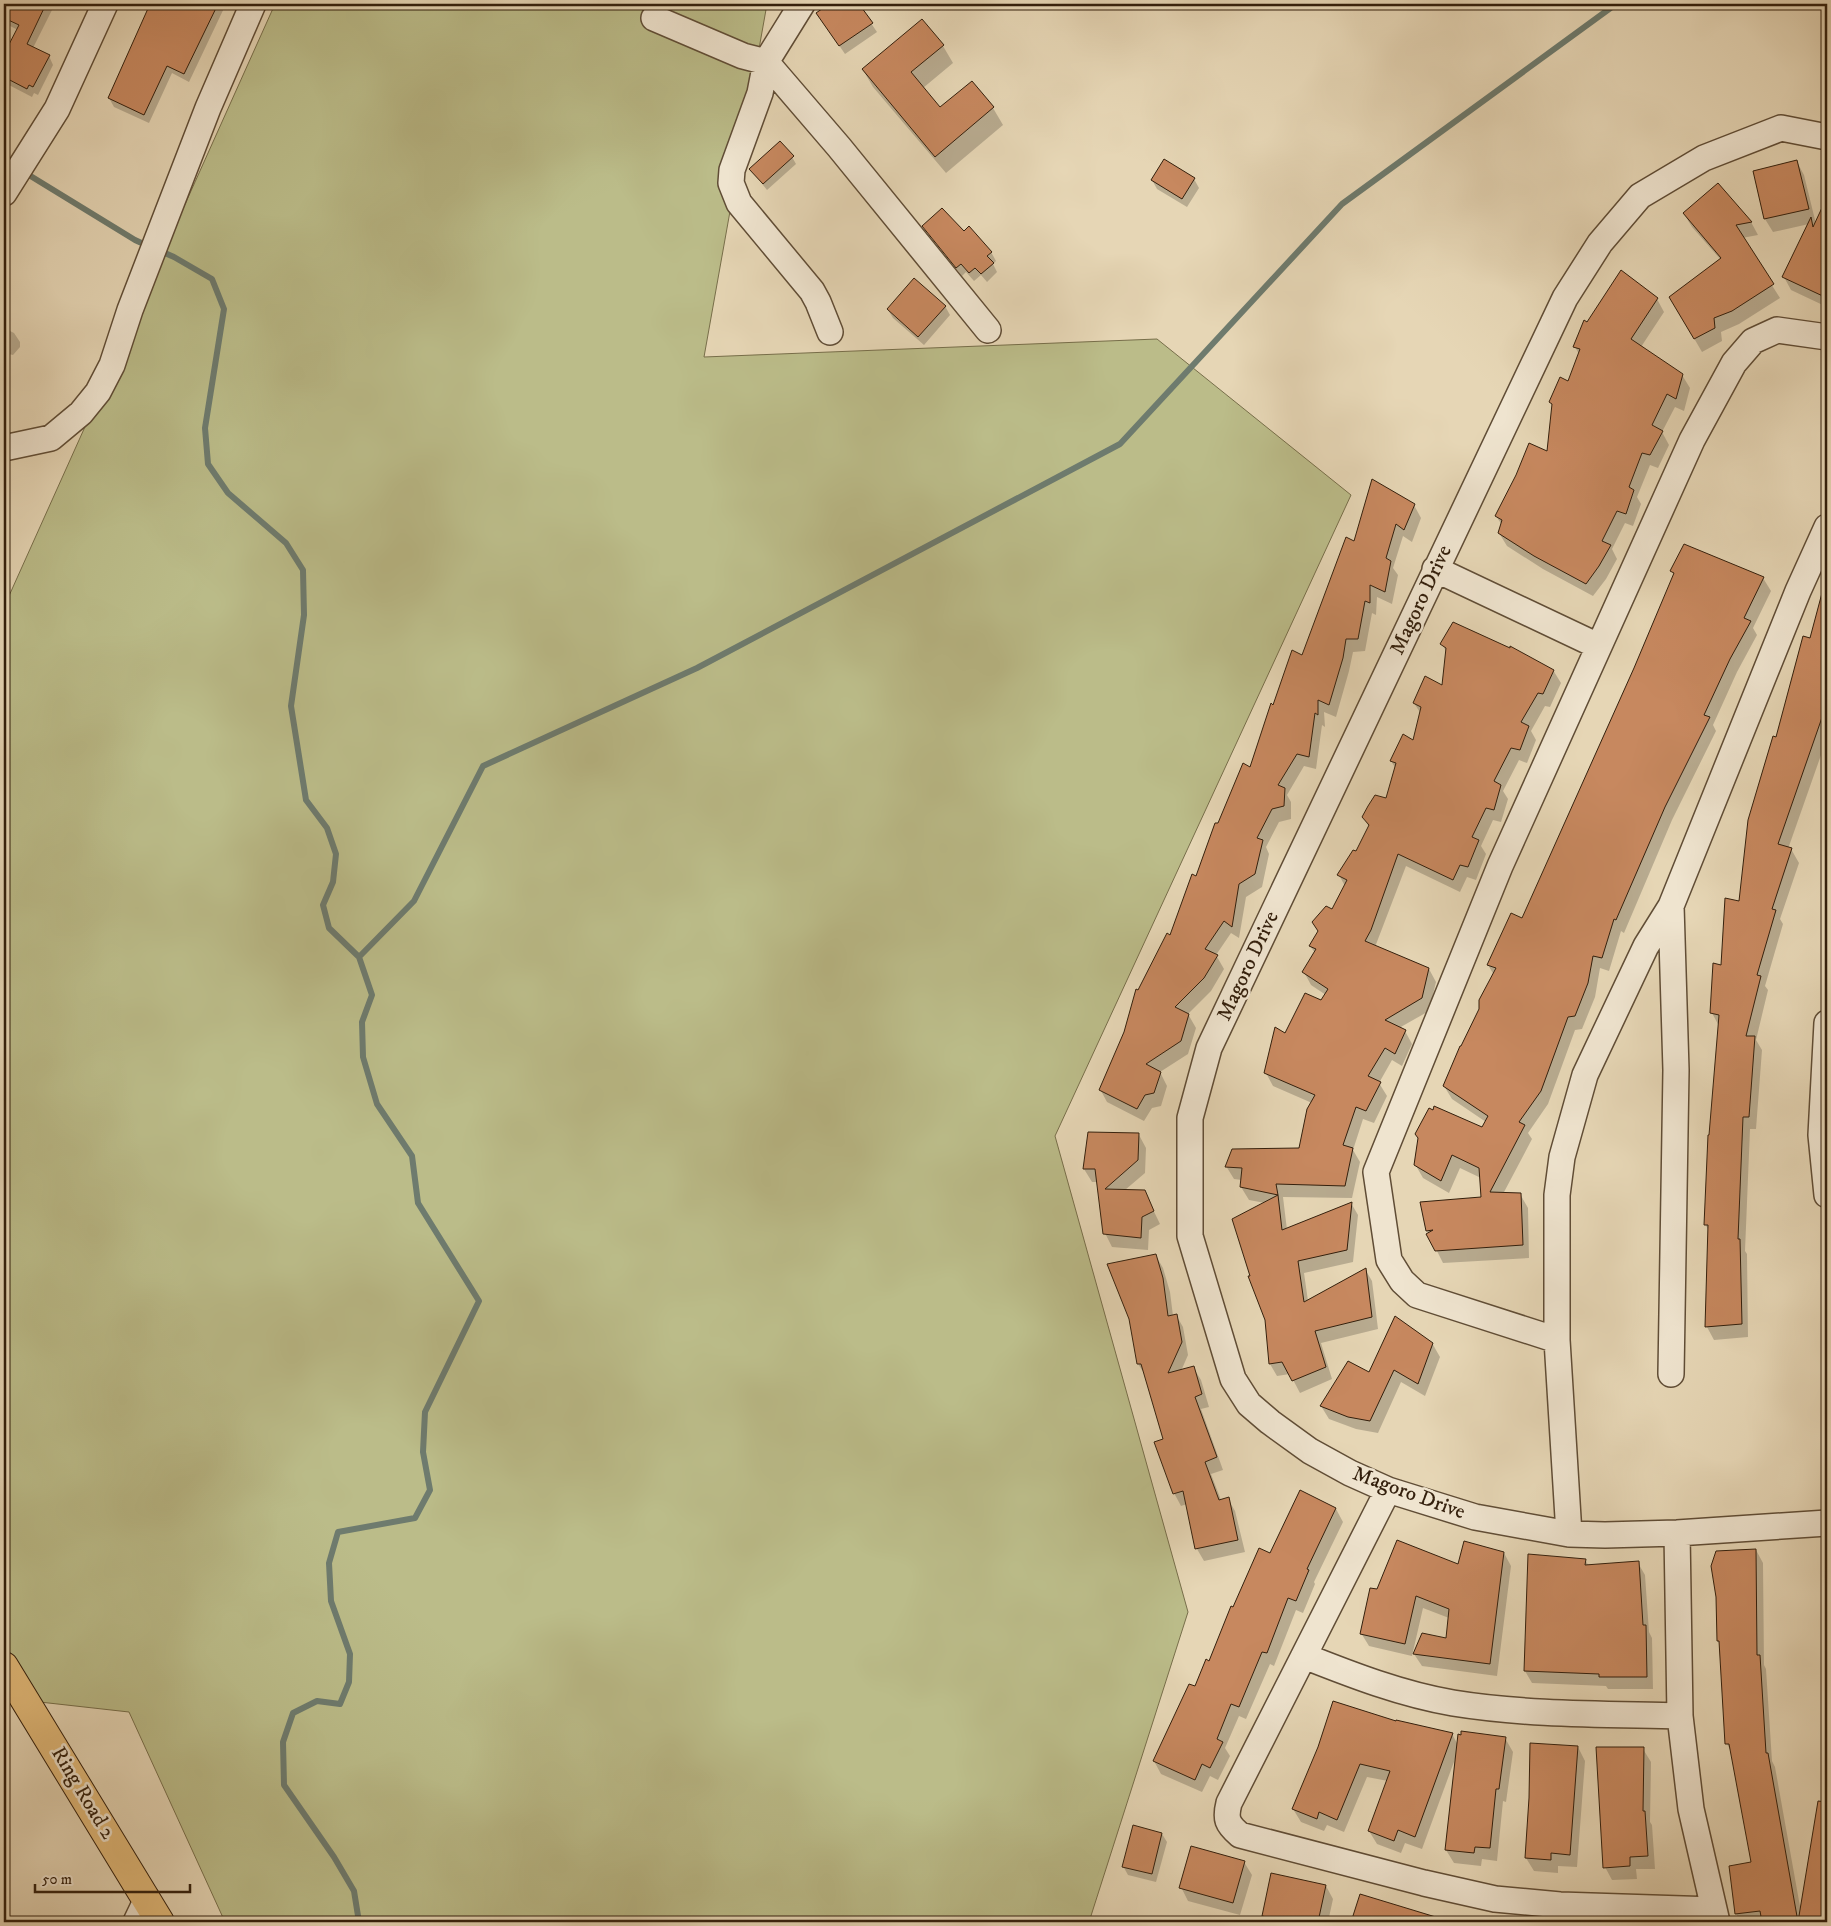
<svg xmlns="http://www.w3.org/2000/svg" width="1831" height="1926" font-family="'IM FELL DW Pica',serif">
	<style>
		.green { fill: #bbbc89; stroke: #776e4a }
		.shadow { fill: #0003 }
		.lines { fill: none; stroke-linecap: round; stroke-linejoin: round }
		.stream { stroke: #6e7b6e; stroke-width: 6 }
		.building { fill: #c7885f; stroke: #331f0c }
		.minor-casing { stroke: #604d36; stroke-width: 28 }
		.major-casing { stroke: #331f0c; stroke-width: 30 }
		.minor { stroke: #efe4cf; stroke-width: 25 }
		.major { stroke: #e3bb7a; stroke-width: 28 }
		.labels { text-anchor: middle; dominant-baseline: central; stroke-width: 5; stroke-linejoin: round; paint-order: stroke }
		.street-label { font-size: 21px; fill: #331f0c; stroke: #efe4cf }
	</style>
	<rect width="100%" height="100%" fill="#e6d6b5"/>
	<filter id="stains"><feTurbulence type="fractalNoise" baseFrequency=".004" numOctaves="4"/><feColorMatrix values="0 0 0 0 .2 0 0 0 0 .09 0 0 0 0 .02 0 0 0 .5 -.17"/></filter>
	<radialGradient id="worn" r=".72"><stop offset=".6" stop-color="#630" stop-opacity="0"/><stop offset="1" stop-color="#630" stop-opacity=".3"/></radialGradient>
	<path class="green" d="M275 4H767L704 357 1157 339 1351 495 1055 1136 1188 1612 1089 1922H225L129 1712 4 1698V607Z"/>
	<path class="shadow" d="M4 4H55L33 48 49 56 53 65 38 95 34 93 32 97 7 84 4 79 6 68 4 57 18 30 4 23Z
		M151 4H226L189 82 172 73 149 123 114 107 109 98Z
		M831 4H858L877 32 845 54 817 13Z
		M922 21 943 46 953 63 923 88 940 108 972 82 993 108 1003 125 946 173 873 87 863 70Z
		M792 157 796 164 767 190 751 170Z
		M1797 162 1804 175 1816 224 1827 200V307L1791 290 1784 277 1809 224 1773 232 1765 219Z
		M1194 179 1199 188 1187 207 1157 189 1152 180Z
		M1718 185 1751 222 1758 235 1742 238 1780 298 1739 324 1721 332 1722 341 1702 352 1670 297 1721 260 1692 227 1684 214Z
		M924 227 964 233 991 252 996 261 993 264 997 272 987 282 981 275 974 281 966 272 962 276Z
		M1657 299 1664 312 1641 347 1682 375 1690 388 1684 411 1675 407 1662 432 1669 445 1658 468 1650 465 1637 497 1641 504 1633 526 1625 523 1612 549 1617 559 1606 579 1593 596 1543 569 1507 546 1499 533 1502 525 1496 516 1548 452 1553 407 1550 402 1569 383 1579 354 1575 347 1588 323Z
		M945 306 950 315 924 345 893 318 888 310Z
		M4 331H10L14 333 20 342V347L13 355 4 353Z
		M1414 505 1421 518 1412 542 1403 536 1393 568 1398 575 1392 604 1377 597 1376 615 1372 613 1365 651 1353 652 1349 671 1336 717 1324 712 1325 727 1322 725 1316 769 1304 766 1287 795 1291 802V819L1279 822 1266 847 1269 854 1262 887 1246 897 1239 938 1231 933 1216 955 1224 969 1211 991 1188 1014 1196 1028 1188 1054 1160 1072 1167 1086 1161 1106 1152 1108 1144 1121 1107 1102 1100 1089 1125 1033 1139 991 1171 936 1219 825 1250 769 1274 707 1303 657 1355 543Z
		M1685 546 1763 578 1771 591 1753 628 1757 635 1737 672 1713 725 1716 731 1672 820 1624 933 1621 931 1609 971 1600 968 1595 997 1582 1029 1575 1030 1548 1104 1528 1133 1532 1139 1503 1194H1520L1528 1208 1529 1258 1443 1263 1427 1231 1482 1198 1481 1178 1460 1168 1449 1193 1423 1178 1415 1164 1482 1129 1486 1122 1452 1099 1444 1086 1480 1009 1494 975 1488 965 1523 919 1635 669 1674 575 1672 571Z
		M1827 595V738L1788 849H1791L1799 863 1780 919 1783 924 1765 986 1768 990 1756 1040 1762 1050 1756 1129H1750L1745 1251 1747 1254 1748 1337 1714 1340 1707 1327 1709 1231 1705 1224 1719 1026 1712 1013 1740 903 1777 739Z
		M1442 644 1553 670 1561 683 1550 707 1545 706 1531 731 1536 740 1527 763 1519 760 1503 791 1508 799 1501 822 1493 820 1481 846 1486 854 1476 880 1467 877 1460 892 1406 866 1375 947 1429 969 1436 982 1429 1011 1399 1028 1405 1031 1412 1044 1402 1066 1392 1060 1379 1083 1387 1096 1374 1123 1363 1119 1353 1150 1360 1162 1352 1198 1283 1197 1287 1230 1351 1203 1358 1215 1353 1262 1304 1273 1308 1301 1365 1269 1372 1281 1378 1329 1321 1343 1332 1379 1300 1393 1290 1374 1277 1376 1270 1364 1267 1320 1265 1203 1249 1200 1241 1187 1242 1180 1234 1179 1226 1166 1300 1150 1312 1103 1273 1086 1266 1073 1286 1034 1322 1002 1326 995 1311 985 1304 972 1315 953 1310 946 1332 911 1345 886 1339 875 1356 852 1369 827 1363 817 1387 800 1396 769 1391 761 1414 741 1421 714 1414 703 1443 687 1447 653Z
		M1139 1135 1146 1148 1145 1173 1125 1190 1144 1191 1160 1224 1149 1230 1148 1250 1112 1247 1105 1233 1098 1182H1092L1084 1169Z
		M1156 1256 1163 1268 1170 1292 1173 1316 1176 1315 1183 1327 1188 1355 1181 1371 1193 1367 1201 1380 1209 1407 1201 1409 1223 1470 1211 1474 1221 1500 1228 1499 1235 1511 1245 1552 1204 1561 1197 1549 1187 1504 1181 1506 1174 1493 1164 1440 1146 1376 1138 1364Z
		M1432 1343 1440 1357 1425 1396 1401 1382 1378 1433 1356 1429 1329 1419 1321 1406 1370 1374Z
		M1336 1509 1343 1522 1314 1582 1315 1584 1303 1613 1296 1610 1274 1666 1270 1664 1246 1719 1239 1716 1225 1748 1230 1756 1218 1780 1210 1776 1202 1792 1161 1774 1154 1761 1210 1662 1234 1609 1271 1555Z
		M1756 1550 1763 1563 1764 1665 1766 1669 1772 1761 1775 1767 1801 1912 1816 1820 1827 1822V1922H1741L1736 1914 1752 1863 1732 1753 1727 1744 1720 1645 1718 1641Z
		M1504 1553 1511 1566 1497 1676 1422 1666 1414 1654 1447 1639 1449 1618 1423 1608 1412 1656 1369 1646 1361 1633 1378 1591Z
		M1585 1560 1589 1566 1638 1563 1645 1575 1649 1632 1652 1638 1653 1689H1608L1606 1686 1532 1683 1525 1671Z
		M1396 1723 1452 1734 1458 1745 1505 1738 1513 1752 1506 1802 1503 1801 1497 1861 1482 1859 1481 1866 1454 1863 1446 1850 1455 1759 1422 1849 1405 1843 1401 1853 1377 1844 1369 1831 1388 1781 1367 1777 1344 1832 1327 1825 1324 1831 1301 1822 1293 1809Z
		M1578 1747 1585 1761 1577 1867 1558 1866V1873L1534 1871 1526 1858 1531 1798Z
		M1643 1749 1651 1762 1650 1822 1652 1825 1655 1869H1636L1637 1879 1612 1880 1605 1867Z
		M1162 1834 1167 1842 1156 1882 1128 1875 1123 1866Z
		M1244 1862 1252 1875 1240 1915 1188 1901 1181 1887Z
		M1326 1886 1333 1899 1328 1922H1267L1264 1916Z
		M1361 1895 1430 1917 1450 1922H1353Z"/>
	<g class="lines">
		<path class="stream" d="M4 159 15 167
			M24 172 135 240 148 246
			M158 250 174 257 212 279 224 309 205 428 208 464 228 493 286 543 303 570 304 615 291 706 306 800 327 828 336 854 333 882 323 905 329 928 359 957 372 995 362 1022 363 1057 377 1104 412 1156 418 1203 479 1301 425 1412 423 1452 430 1490 415 1518 338 1532 329 1563 331 1601 350 1654 349 1682 340 1704 317 1701 293 1713 283 1742 284 1785 334 1857 354 1891 359 1922
			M359 957 414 901 483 766 697 668 1120 444 1342 204 1616 4"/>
	</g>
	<path class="building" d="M4 4H46L27 44 50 55 33 87 29 85 27 89 4 77V54L19 25 4 18Z
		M150 4H218L184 74 167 66 144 115 108 98Z
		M829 4H859L873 23 839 46 816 13Z
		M922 19 944 45 911 72 940 107 972 81 994 107 935 157 862 69Z
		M780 141 794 156 763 184 749 169Z
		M1164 159 1195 178 1182 199 1151 180Z
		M1797 160 1809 209 1764 219 1753 171Z
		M1718 183 1752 222 1736 225 1774 284 1732 311 1714 318 1715 328 1694 339 1669 297 1721 258 1683 213Z
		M1827 197V298L1782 277 1811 217 1813 227Z
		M942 208 964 231 969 226 992 252 987 256 994 263 981 274 975 268 969 273 961 264 956 268 922 226Z
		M1621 270 1658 298 1631 339 1683 374 1676 399 1667 394 1652 425 1663 431 1650 455 1642 453 1629 487 1634 490 1626 514 1617 511 1602 541 1611 545 1599 566 1586 584 1534 556 1498 533 1502 520 1495 516 1516 475 1529 443 1547 451 1552 404 1549 402 1560 377 1568 381 1580 349 1573 347 1584 320 1587 322Z
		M914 278 946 306 918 337 887 309Z
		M1372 479 1415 504 1404 530 1396 524 1386 558 1391 561 1385 592 1370 585V603L1365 601 1358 639H1346L1343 658 1329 705 1318 700V715L1315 713 1309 757 1297 754 1278 785 1285 788 1284 806 1272 809 1257 838 1263 840 1255 874 1239 884 1232 927 1224 921 1205 949 1218 955 1204 978 1175 1007 1189 1014 1181 1041 1146 1064 1161 1072 1154 1093 1145 1095 1137 1109 1099 1090 1124 1032 1136 989 1138 990 1167 933 1170 935 1192 874 1196 876 1215 823H1218L1243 763 1250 767 1271 703 1273 705 1292 650 1302 655 1346 537 1354 541Z
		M1684 544 1764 577 1744 618 1751 621 1730 659 1704 715 1710 717 1665 807 1616 920 1614 919 1602 958 1593 956 1588 983 1575 1016 1568 1017 1541 1091 1519 1122 1525 1125 1490 1192 1521 1193 1523 1245 1435 1251 1426 1234 1433 1230 1426 1231 1420 1202 1481 1197 1479 1168 1452 1155 1441 1181 1414 1165 1418 1138 1415 1134 1429 1108 1433 1110 1434 1106 1482 1127 1488 1116 1443 1086 1460 1046H1461L1479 1009V1000L1496 968 1487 965 1511 913 1522 918 1634 668 1674 573 1670 571Z
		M1822 593H1827V687L1824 702 1826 706 1778 844 1792 848 1772 909 1776 910 1757 975 1761 976 1746 1036H1755L1749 1117H1743L1738 1239H1740L1742 1324 1705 1327 1708 1225H1704L1708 1135H1709L1719 1015 1710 1013 1713 963 1721 965 1725 898 1739 901 1748 820 1773 736 1776 737 1803 636 1810 638Z
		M1453 622 1510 648V646L1554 670 1543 694 1538 693 1521 722 1529 726 1520 750 1511 748 1494 781 1501 785 1494 810 1486 808 1472 837 1479 840 1468 867 1460 865 1453 880 1398 854 1371 930 1365 941 1429 968 1422 998 1385 1020 1406 1030 1395 1054 1385 1048 1368 1076 1381 1082 1366 1111 1356 1107 1343 1145 1353 1148 1345 1186 1276 1184 1278 1195 1240 1187 1242 1168 1225 1167 1232 1149 1299 1148 1307 1109 1315 1095 1264 1073 1275 1027 1285 1033 1305 993 1321 1000 1328 989 1302 972 1316 949 1309 946 1318 931 1312 922 1326 906 1332 909 1347 880 1337 875 1353 850 1356 851 1369 825 1362 817 1368 806 1375 795 1386 798 1396 763 1390 761 1403 734 1413 740 1421 707 1413 703 1425 676 1442 685 1446 648 1440 644Z
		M1088 1132 1139 1133 1138 1160 1105 1189 1145 1190 1154 1211 1142 1217 1141 1238 1103 1234 1095 1169H1083Z
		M1278 1195 1282 1230 1352 1202 1347 1250 1298 1261 1304 1302 1366 1268 1372 1317 1315 1331 1326 1367 1292 1381 1282 1362 1269 1364 1265 1320 1248 1276H1250L1232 1219Z
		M1156 1254 1163 1278 1168 1316 1177 1314 1182 1342 1168 1373 1194 1366 1202 1394 1195 1397 1217 1457 1205 1462 1219 1500 1229 1497 1238 1540 1195 1549 1183 1491 1173 1494 1154 1442 1163 1439 1141 1364H1137L1129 1319 1107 1264Z
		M1395 1316 1433 1343 1418 1384 1394 1370 1370 1421 1348 1417 1320 1406 1348 1361 1369 1372Z
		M1300 1490 1336 1508 1307 1569 1309 1570 1296 1601 1288 1598 1267 1653 1262 1652 1239 1707 1231 1704 1217 1739 1223 1742 1210 1768 1202 1764 1195 1780 1153 1761 1189 1684 1195 1686 1206 1659 1209 1661 1231 1606 1233 1607 1259 1548 1270 1553Z
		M1397 1540 1458 1564 1464 1541 1504 1552 1490 1664 1413 1654 1422 1633 1446 1638 1449 1609 1416 1596 1405 1644 1360 1634 1370 1588 1377 1589Z
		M1756 1549 1757 1655H1760L1766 1753H1768L1798 1922 1818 1801 1827 1802V1922H1762L1760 1911 1735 1914 1729 1866 1751 1862 1729 1744H1725L1719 1641H1717L1716 1597 1711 1566 1716 1551Z
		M1528 1554 1586 1559 1585 1565 1639 1561 1643 1625H1646L1647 1677H1599V1674L1524 1671Z
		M1333 1701 1396 1721V1720L1453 1733 1415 1837 1398 1830 1394 1841 1368 1831 1390 1771 1360 1764 1337 1820 1319 1812 1317 1819 1292 1809 1318 1747Z
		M1461 1731 1506 1737 1499 1789H1496L1490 1848 1475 1847 1474 1853 1445 1850 1458 1734 1461 1735Z
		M1530 1743 1578 1746 1570 1855 1551 1853V1860L1525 1858 1529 1798Z
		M1596 1747H1644L1643 1811H1645L1648 1856 1630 1857V1866L1603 1868Z
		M1133 1825 1162 1833 1152 1874 1122 1867Z
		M1191 1846 1245 1861 1233 1903 1179 1888Z
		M1271 1873 1326 1885 1318 1922H1291L1262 1916Z
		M1360 1894 1439 1918V1922H1351Z"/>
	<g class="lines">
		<defs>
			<path id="minor" d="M802 4 766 62 760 93 732 170 731 183 739 203 812 291 818 302 830 332
				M654 18 743 56 766 62 839 147 988 330
				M1827 137 1781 128 1704 158 1640 196 1600 243 1565 298 1209 1048 1190 1118V1236L1233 1379 1249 1404 1270 1422 1310 1451 1350 1473 1388 1490 1475 1517 1569 1534 1605 1535 1677 1533 1827 1523
				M4 193 57 109 105 4
				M4 448 51 438 81 413 98 392 112 365 130 310 208 108 253 4
				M1435 569 1598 646
				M1827 1023 1821 1135 1827 1195
				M1557 1340 1417 1295 1402 1281 1389 1260 1376 1172 1500 866 1692 440 1734 363 1753 341 1777 330 1827 337
				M1671 1374 1676 1070 1671 906
				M1388 1490 1229 1803C1225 1819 1227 1824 1240 1835L1424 1883 1495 1899 1560 1905 1714 1910
				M1677 1533 1680 1716 1691 1809 1717 1922
				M1569 1534 1557 1340V1195L1562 1157 1585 1075 1646 946 1671 906 1798 591 1827 527
				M1304 1656C1352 1675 1401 1694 1453 1703 1527 1715 1605 1714 1680 1716
				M136 1922 147 1899"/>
			<path id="major" d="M4 1666 160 1922"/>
		</defs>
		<use href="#minor" class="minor-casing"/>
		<use href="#major" class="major-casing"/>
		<use href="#minor" class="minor"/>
		<use href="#major" class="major"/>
	</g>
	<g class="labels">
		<g class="street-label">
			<text transform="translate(1421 600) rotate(-65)">Magoro Drive</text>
			<text transform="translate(1248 966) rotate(-65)">Magoro Drive</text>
			<text transform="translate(1409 1493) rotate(20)">Magoro Drive</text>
			<text transform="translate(83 1793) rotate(59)">Ring Road 2</text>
		</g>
	</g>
	<rect width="1831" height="1926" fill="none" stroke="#e6d6b5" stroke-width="20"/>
	<rect x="5" y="5" width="1821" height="1916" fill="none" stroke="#331f0c" stroke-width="2.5"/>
	<rect x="10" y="10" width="1811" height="1906" fill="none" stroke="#331f0c"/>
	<path d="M35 1884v8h155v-8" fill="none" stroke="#331f0c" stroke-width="2.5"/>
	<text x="42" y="1884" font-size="15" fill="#331f0c" stroke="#efe4cf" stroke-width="4" paint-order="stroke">50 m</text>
	<rect width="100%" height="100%" filter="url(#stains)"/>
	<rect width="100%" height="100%" fill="url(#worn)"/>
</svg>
